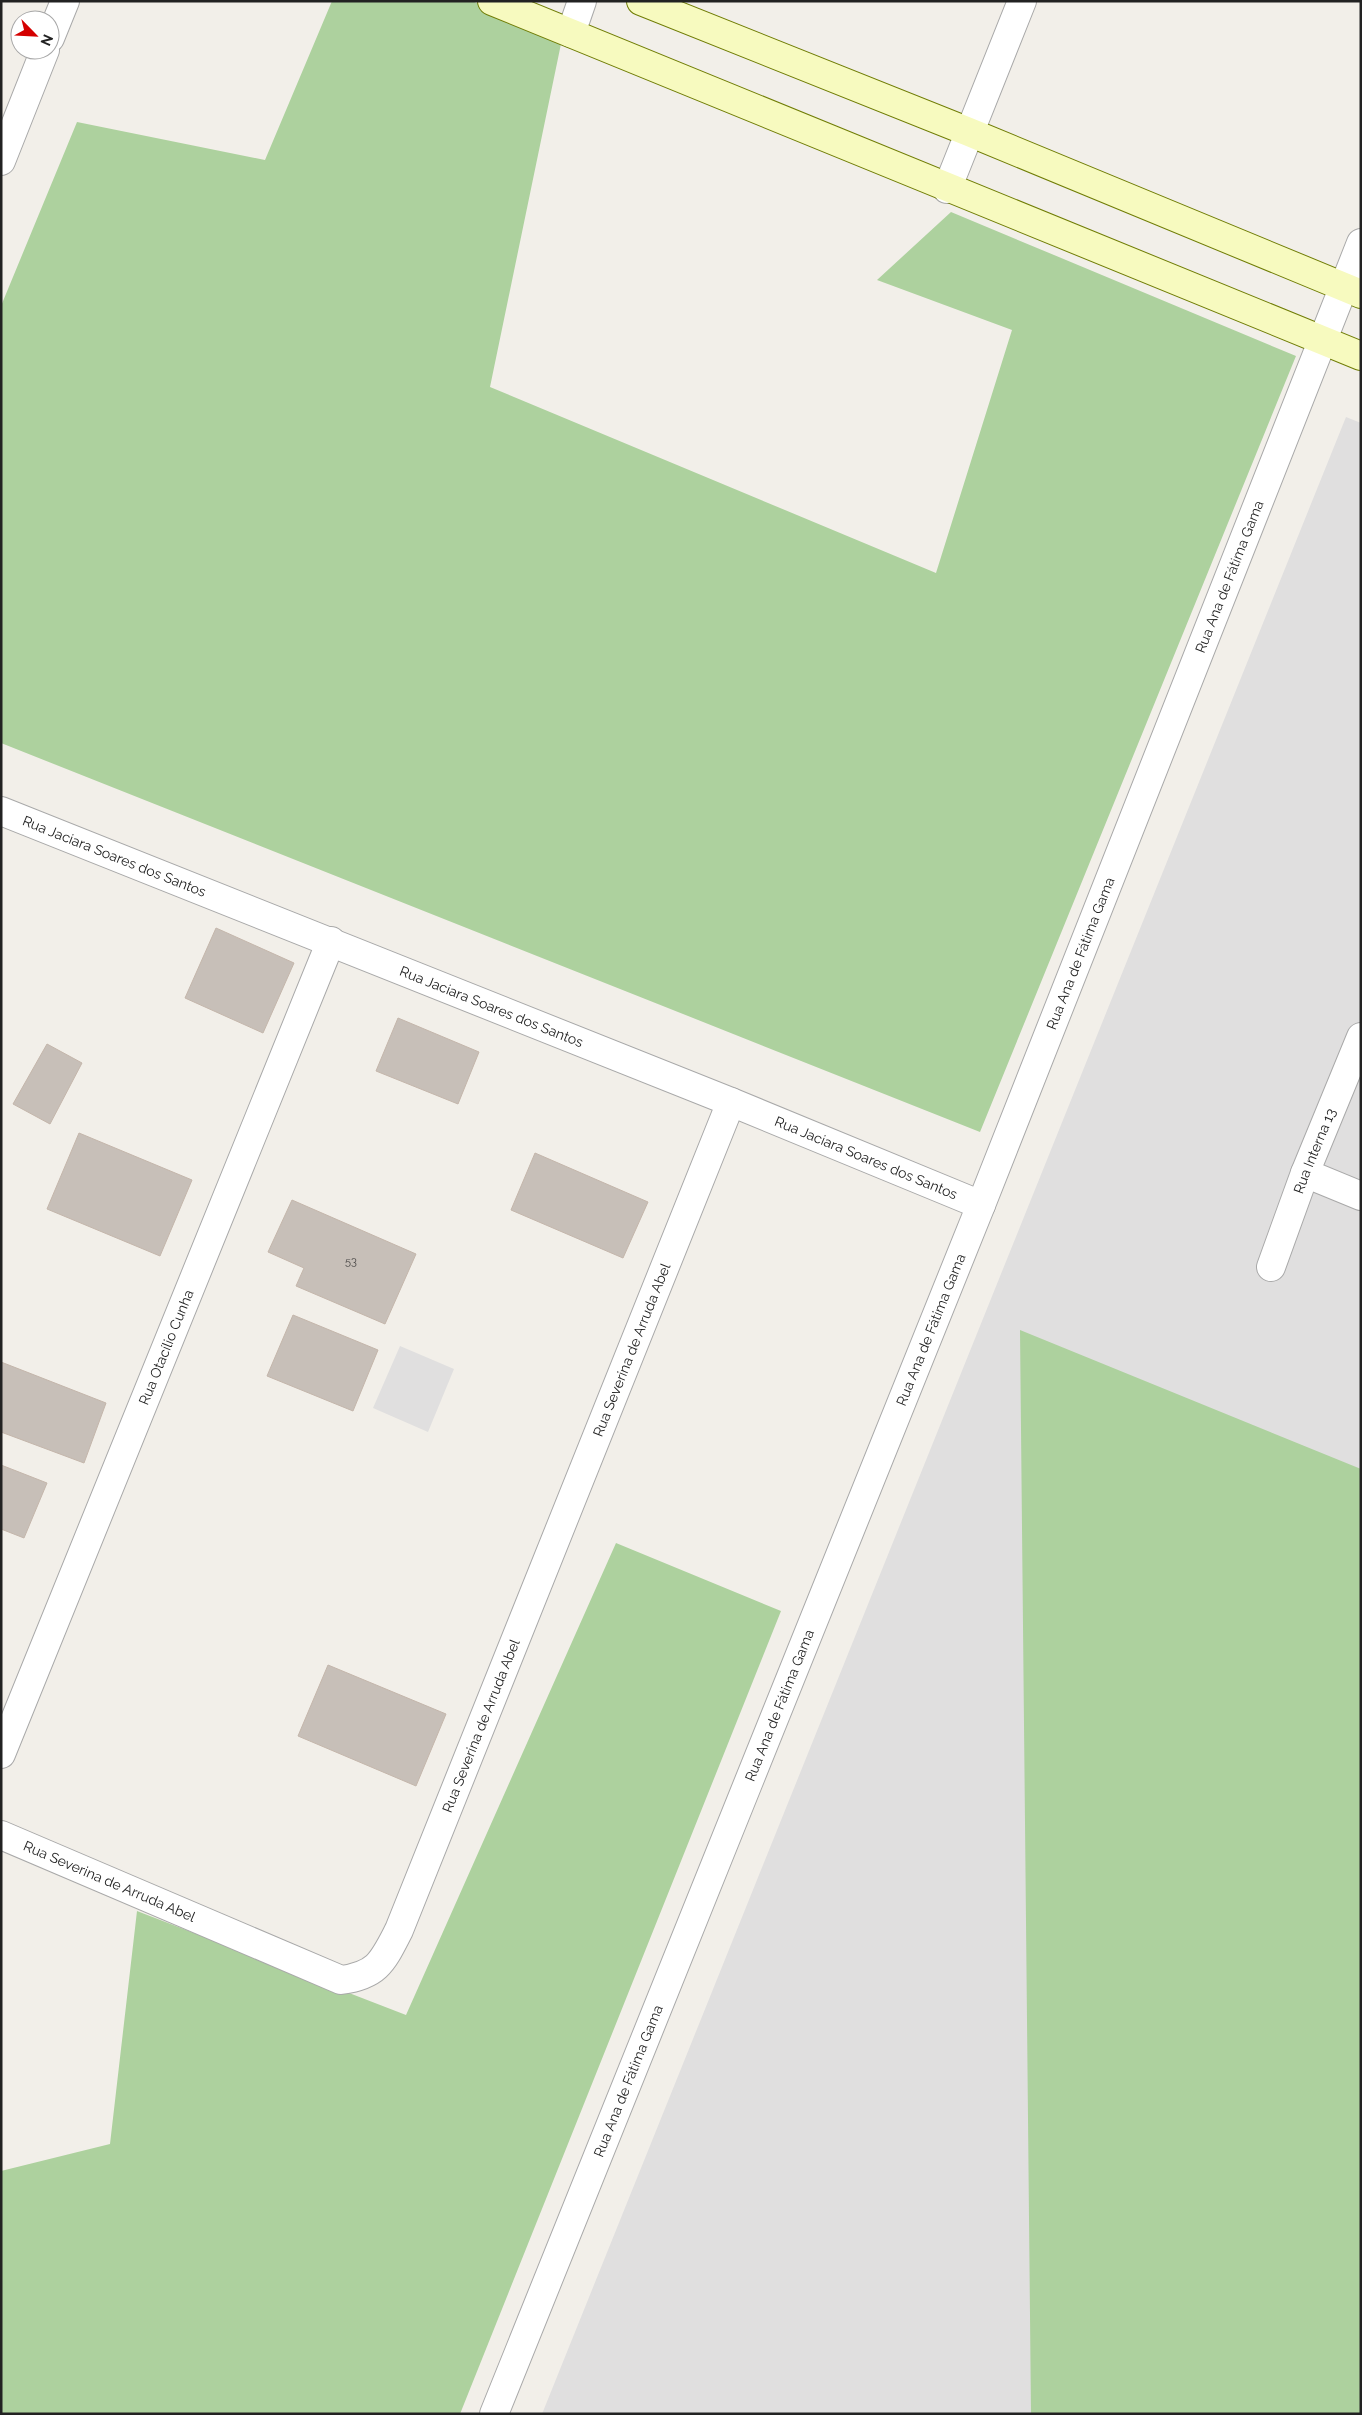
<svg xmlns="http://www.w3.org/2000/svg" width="1362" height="2415" font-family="Raleway,sans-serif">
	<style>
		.residential { fill: #e0dfdf }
		.forest { fill: #add19e }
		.building { fill: #c7bfb8; stroke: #c4b6ab }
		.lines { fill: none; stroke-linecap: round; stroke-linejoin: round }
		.street-casing { stroke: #a9a9a9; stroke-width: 30 }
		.secondary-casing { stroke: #707d05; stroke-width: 30 }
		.street { stroke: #fff; stroke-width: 28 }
		.secondary { stroke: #f7fabf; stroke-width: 28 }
		.labels { text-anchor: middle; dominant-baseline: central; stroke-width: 4; stroke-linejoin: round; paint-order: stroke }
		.number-label { font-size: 11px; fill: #4b4948 }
		.street-label { font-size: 14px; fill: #222; stroke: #fff }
	</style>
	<rect width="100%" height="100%" fill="#f2efe9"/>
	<path class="residential" d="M1346 417 1361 423V2414H542Z
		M400 1346 454 1369 428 1432 373 1408Z"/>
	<path class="forest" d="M332 1H472L562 39 490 387 936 573 1012 330 877 280 951 212 1296 356 980 1132 1 743V306L77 122 265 160Z
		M1020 1330 1361 1469V2414H1031Z
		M616 1543 781 1611 460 2414H1V2171L110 2144 137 1911 406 2015Z"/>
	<path class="building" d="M216 928 294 963 263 1033 185 998Z
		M398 1018 479 1052 458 1104 376 1071Z
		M47 1044 82 1063 50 1124 13 1104Z
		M79 1133 192 1180 160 1256 47 1209Z
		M535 1153 648 1202 623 1258 511 1210Z
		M292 1200 416 1254 385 1324 296 1286 304 1268 268 1252Z
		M293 1315 378 1350 353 1411 267 1376Z
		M1 1362 106 1403 84 1463 1 1432Z
		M1 1465 47 1483 24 1538 1 1529Z
		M328 1665 446 1714 416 1786 298 1736Z"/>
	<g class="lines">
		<defs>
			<g id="street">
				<path d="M571 33 582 1"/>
				<path d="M50 38 65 1"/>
				<path d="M1 161 45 50"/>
				<path d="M947 189 1022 1"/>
				<path id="s1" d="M1 811 731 1102 981 1205"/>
				<path d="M1305 1173 1361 1196"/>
				<path id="s2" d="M1271 1267 1305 1173 1361 1037"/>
				<path id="s3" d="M1 1754 331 941"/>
				<path id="s4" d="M1 1835 341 1980C378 1975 383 1961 399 1930L731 1102"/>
				<path id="s5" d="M494 2414 981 1205 1361 243"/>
			</g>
			<path id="secondary" d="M492 1 1361 356
				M641 1 969 132 1361 294"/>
		</defs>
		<use href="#street" class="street-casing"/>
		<use href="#secondary" class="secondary-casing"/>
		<use href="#street" class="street"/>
		<use href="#secondary" class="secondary"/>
	</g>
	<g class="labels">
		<g class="number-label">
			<text x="351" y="1261">53</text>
		</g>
		<g class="street-label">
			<text stroke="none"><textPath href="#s5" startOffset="1979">Rua Ana de Fátima Gama</textPath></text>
			<text stroke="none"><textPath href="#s1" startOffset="122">Rua Jaciara Soares dos Santos</textPath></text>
			<text stroke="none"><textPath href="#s5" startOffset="1574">Rua Ana de Fátima Gama</textPath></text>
			<text stroke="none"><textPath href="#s1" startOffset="528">Rua Jaciara Soares dos Santos</textPath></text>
			<text stroke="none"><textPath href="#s2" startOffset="124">Rua Interna 13</textPath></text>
			<text stroke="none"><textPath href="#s1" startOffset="932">Rua Jaciara Soares dos Santos</textPath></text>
			<text stroke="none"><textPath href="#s5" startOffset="1169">Rua Ana de Fátima Gama</textPath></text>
			<text stroke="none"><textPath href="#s3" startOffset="439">Rua Otacílio Cunha</textPath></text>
			<text stroke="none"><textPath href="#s4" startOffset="1076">Rua Severina de Arruda Abel</textPath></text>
			<text stroke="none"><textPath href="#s5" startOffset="764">Rua Ana de Fátima Gama</textPath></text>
			<text stroke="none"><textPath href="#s4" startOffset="671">Rua Severina de Arruda Abel</textPath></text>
			<text stroke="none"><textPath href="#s4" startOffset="118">Rua Severina de Arruda Abel</textPath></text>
			<text stroke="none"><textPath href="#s5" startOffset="359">Rua Ana de Fátima Gama</textPath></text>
		</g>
	</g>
	<rect width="1362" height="2415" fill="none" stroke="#222222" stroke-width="5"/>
	<g transform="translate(35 35) rotate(114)"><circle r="24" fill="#ffffff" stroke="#a7a7a7"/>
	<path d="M0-4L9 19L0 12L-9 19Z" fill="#d40000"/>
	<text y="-8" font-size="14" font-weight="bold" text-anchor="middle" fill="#222222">N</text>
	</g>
</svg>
